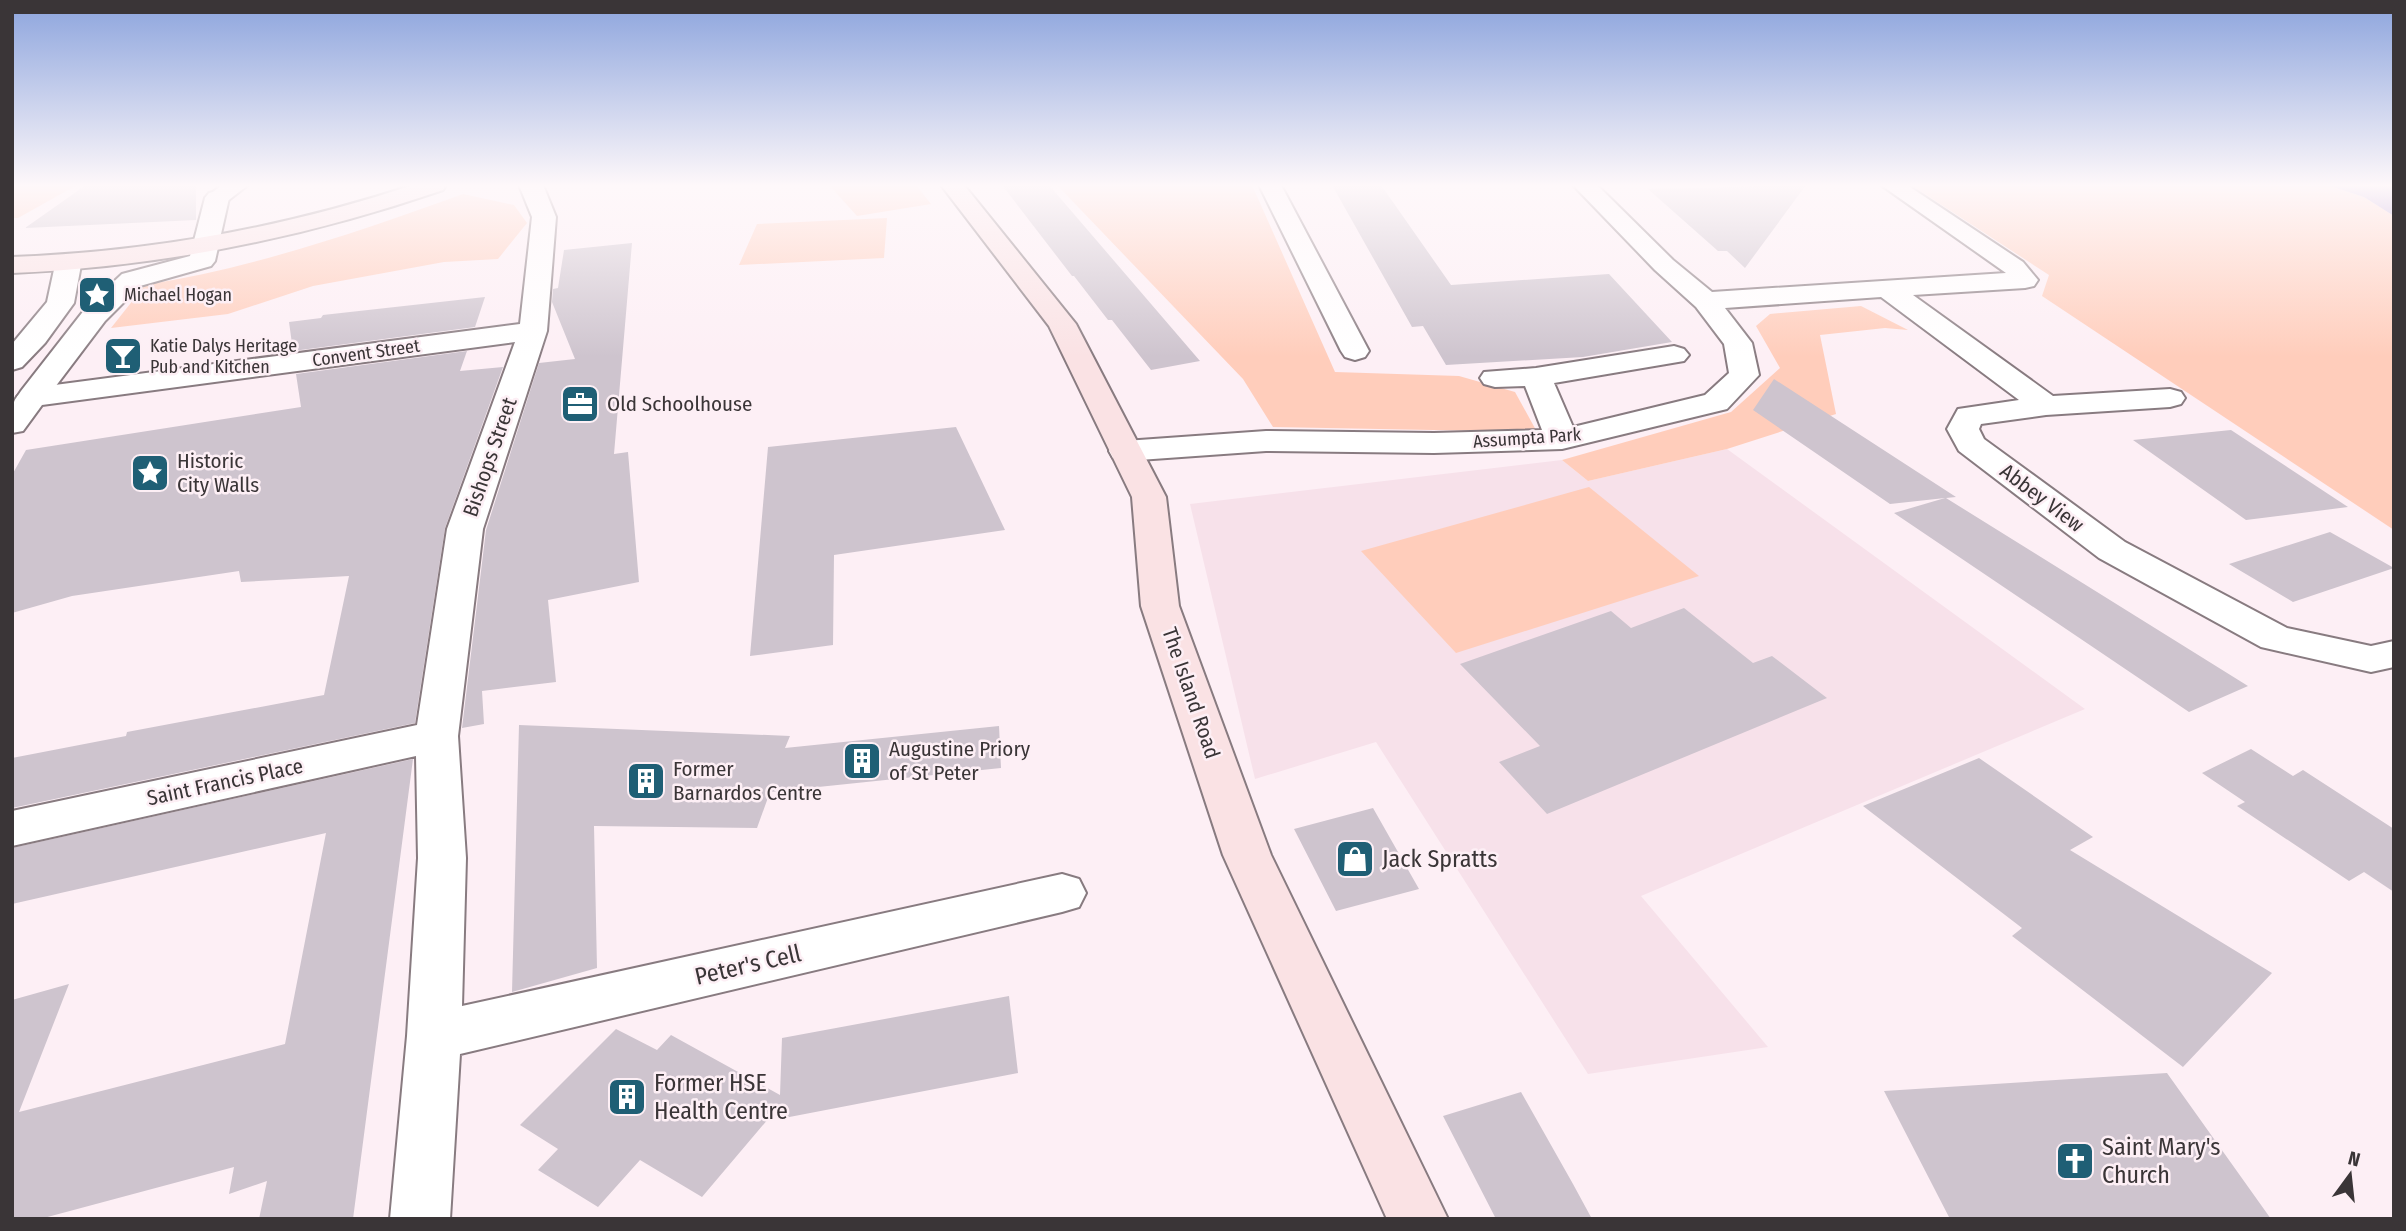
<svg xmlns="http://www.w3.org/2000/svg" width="2406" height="1231" font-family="'Fira Sans Condensed',sans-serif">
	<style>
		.built { fill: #f7e1ea }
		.green { fill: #ffcdbb }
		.water { fill: #a38ccd }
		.building { fill: #cec4ce }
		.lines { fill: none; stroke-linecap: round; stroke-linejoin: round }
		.pedestrian-casing { stroke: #887b80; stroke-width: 4 }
		.minor-casing { stroke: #887b80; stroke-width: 4 }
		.secondary-casing { stroke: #887b80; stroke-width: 4 }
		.pedestrian { fill: #fff; fill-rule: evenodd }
		.minor { fill: #fff; fill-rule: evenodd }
		.secondary { fill: #fae2e4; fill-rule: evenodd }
		.labels { text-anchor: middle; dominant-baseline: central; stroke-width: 5; stroke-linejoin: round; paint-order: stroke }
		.far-poi-label { font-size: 18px; fill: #3a3537; stroke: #fdeff5; text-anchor: start }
		.far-street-label { font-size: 18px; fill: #3a3537; stroke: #fdeff5 }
		.poi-label { font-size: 21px; fill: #3a3537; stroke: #fdeff5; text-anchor: start }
		.street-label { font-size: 21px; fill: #3a3537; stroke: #fdeff5 }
		.near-poi-label { font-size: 24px; fill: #3a3537; stroke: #fdeff5; text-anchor: start }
		.near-street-label { font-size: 24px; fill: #3a3537; stroke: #fdeff5 }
	</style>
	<rect width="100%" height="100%" fill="#fdeff5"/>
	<path class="built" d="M1727 449 2085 709 1641 896 1768 1047 1588 1074 1376 742 1255 779 1190 504 1562 460 1588 481Z"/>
	<path class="green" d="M12 185H77L18 218H12Z
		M829 185H916L931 204 857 216Z
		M1057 185H1252L1335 372 1459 376 1515 392 1537 432 1273 427 1243 379Z
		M1911 185H2327L2364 197 2394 216V530L2042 296 2049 275Z
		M463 194 514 205 527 223 498 259 444 262 313 286 228 314 111 328 145 285C256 267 358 232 463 194Z
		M887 218 884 258 739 265 757 224Z
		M1861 306 1908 330 1885 328 1820 335 1836 414 1727 449 1588 481 1562 460 1731 412 1780 368 1756 326 1770 314Z
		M1589 487 1699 576 1456 653 1361 551Z"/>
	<path class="water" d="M2327 185H2394V216L2364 197Z"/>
	<path class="building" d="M86 185H196V220L25 228Z
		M1002 185H1049L1200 361 1151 370 1112 320H1108L1074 276H1072Z
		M1332 185H1381L1451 285 1609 274 1672 342 1583 357 1446 365 1423 326 1412 327Z
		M1806 185 1745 268 1727 251H1718L1648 189Z
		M632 243 614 454 628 452 639 582 548 600 556 682 482 691 484 724 462 728 486 530 539 363 575 359 552 302 553 289 558 288 564 250Z
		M485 297 475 327 293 351 289 322 321 318 323 315Z
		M467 351 460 371 503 367 445 528 415 723 12 808V758L126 736 127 732 324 695 349 576 241 582 239 571 72 596 12 613V475L26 450 301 407 296 374Z
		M1774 379 1956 497 1946 498 2248 686 2189 712 1894 513 1945 498 1890 504 1753 410Z
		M956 427 1005 530 834 555 833 645 750 656 768 447Z
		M2231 430 2348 507 2246 520 2133 440Z
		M2330 532 2394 568 2293 602 2229 564Z
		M1684 608 1753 663 1772 656 1827 698 1547 814 1499 762 1540 746 1460 664 1611 611 1631 628Z
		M519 725 790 736 785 748 999 726 1001 768 770 792 757 828 594 826 597 968 512 992Z
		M2251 749 2293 776 2303 770 2394 829V892L2364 872 2349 881 2237 806 2245 802 2202 773Z
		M1979 758 2093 837 2070 850 2272 973 2183 1067 2012 936 2022 928 1863 806Z
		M413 759 353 1219H259L267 1181 229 1194 234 1167 40 1219H12V1000L69 984 19 1112 285 1044 326 833 12 904V848Z
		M1373 808 1419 889 1336 911 1294 829Z
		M1009 996 1018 1073 779 1119 780 1105 702 1197 640 1160 598 1207 538 1170 558 1149 520 1125 616 1029 657 1050 671 1035 780 1095 782 1038Z
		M2167 1073 2271 1219H1950L1884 1091Z
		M1521 1092 1573 1184 1592 1219H1496L1443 1116Z"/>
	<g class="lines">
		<defs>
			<path id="pedestrian" d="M217 191 225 193 229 198 215 261 211 266 140 286 105 321 43 403 32 406 21 403 17 397 21 391 85 309 122 274 190 256 205 198 209 193Z
				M68 257 77 260 81 265 74 303 45 343 22 367 12 370V344L47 302 55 265 59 260Z"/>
			<path id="minor" d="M222 185H248L225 203H209L205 198Z
				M519 185H543L556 217 547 331 483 529 458 736 466 858 462 1006 1062 874 1079 879 1086 893 1079 907 1062 912 460 1054 450 1219H390L407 1036 418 858 416 756 12 846V811L417 725 447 529 515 342 42 405 23 431 12 433C12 413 8 394 32 388L520 324 532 217Z
				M1259 185H1281L1369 351 1365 357 1355 360 1345 357 1341 351Z
				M1573 185H1597L1673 260 1712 292 2006 273 1881 185H1907L2023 262 2038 280 2034 286 2025 288 1913 295 2053 396 2170 389 2181 392 2185 398 2181 404 2170 407 2046 415 1981 424 1979 429 1984 439 2125 542 2287 628 2371 646 2394 641V667L2371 672 2261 647 2099 558 1959 451 1947 429 1958 409 2019 400 1881 297 1725 308 1752 343 1759 375 1727 409 1562 449 1434 453 1266 451 1125 461 1113 458 1109 451 1113 444 1125 441 1266 431 1434 433 1542 430 1525 386 1495 387 1484 384 1480 378 1484 372 1536 368 1674 346 1684 349 1689 355 1684 361 1554 383 1573 427 1705 395 1729 373 1724 344 1696 307 1655 270Z"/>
			<path id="secondary" d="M413 185H446L443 190C303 238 161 267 12 273V257C150 252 283 228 413 185Z
				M941 185H964L1076 324 1166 497 1179 606 1271 855 1448 1219H1387L1223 855 1141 606 1132 497 1049 326Z"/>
		</defs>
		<use href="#pedestrian" class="pedestrian-casing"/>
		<use href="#minor" class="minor-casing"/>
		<use href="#secondary" class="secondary-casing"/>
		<use href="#pedestrian" class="pedestrian"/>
		<use href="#minor" class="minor"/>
		<use href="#secondary" class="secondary"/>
	</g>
	<linearGradient id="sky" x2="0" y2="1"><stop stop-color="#8ca4dd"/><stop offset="0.52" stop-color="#fef8fa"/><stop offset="1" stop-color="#fef8fa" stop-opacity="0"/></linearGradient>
	<rect width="2406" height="357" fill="url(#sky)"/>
	<defs>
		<symbol id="sight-square" viewBox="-11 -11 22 22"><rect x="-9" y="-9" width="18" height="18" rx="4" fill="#1f5f75" stroke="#fdeff5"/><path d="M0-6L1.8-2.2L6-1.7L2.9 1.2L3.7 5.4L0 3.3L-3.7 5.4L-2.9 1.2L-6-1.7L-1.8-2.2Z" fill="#fff"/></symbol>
		<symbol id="bar-square" viewBox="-11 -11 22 22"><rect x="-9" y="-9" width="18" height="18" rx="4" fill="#1f5f75" stroke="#fdeff5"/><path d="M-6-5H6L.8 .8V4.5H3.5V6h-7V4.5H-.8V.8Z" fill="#fff"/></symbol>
		<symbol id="office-square" viewBox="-11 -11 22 22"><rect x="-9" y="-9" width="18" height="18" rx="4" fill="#1f5f75" stroke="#fdeff5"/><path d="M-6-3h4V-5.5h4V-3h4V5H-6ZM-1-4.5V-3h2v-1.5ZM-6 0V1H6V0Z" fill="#fff"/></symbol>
		<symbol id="building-square" viewBox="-11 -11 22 22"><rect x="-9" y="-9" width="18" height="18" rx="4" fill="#1f5f75" stroke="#fdeff5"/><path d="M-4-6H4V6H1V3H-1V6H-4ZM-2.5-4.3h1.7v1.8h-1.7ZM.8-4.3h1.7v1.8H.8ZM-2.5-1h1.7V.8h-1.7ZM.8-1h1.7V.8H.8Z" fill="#fff"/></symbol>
		<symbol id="shop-square" viewBox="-11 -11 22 22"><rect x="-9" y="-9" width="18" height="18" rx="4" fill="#1f5f75" stroke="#fdeff5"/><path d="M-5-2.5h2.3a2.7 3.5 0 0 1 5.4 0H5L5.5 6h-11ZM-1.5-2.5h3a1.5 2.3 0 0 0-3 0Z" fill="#fff"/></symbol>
		<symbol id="church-square" viewBox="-11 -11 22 22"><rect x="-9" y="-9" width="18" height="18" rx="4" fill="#1f5f75" stroke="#fdeff5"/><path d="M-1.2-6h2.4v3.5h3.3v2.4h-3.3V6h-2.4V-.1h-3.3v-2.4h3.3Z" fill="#fff"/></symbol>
	</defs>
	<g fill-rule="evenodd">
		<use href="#sight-square" x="75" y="273" width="44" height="44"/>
		<use href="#bar-square" x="101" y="334" width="44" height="44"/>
		<use href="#office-square" x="558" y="382" width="44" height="44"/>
		<use href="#sight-square" x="128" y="451" width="44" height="44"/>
		<use href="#building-square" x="840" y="739" width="44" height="44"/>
		<use href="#building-square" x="624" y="759" width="44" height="44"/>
		<use href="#shop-square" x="1333" y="837" width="44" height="44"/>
		<use href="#building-square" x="605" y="1075" width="44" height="44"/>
		<use href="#church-square" x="2053" y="1139" width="44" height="44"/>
	</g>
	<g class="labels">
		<g class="far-poi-label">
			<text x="124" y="295">Michael Hogan</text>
			<text x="150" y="346">Katie Dalys Heritage<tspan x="150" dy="21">Pub and Kitchen</tspan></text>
		</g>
		<g class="far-street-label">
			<text transform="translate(366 353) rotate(-8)">Convent Street</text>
			<text transform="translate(1527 438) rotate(-4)">Assumpta Park</text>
		</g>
		<g class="poi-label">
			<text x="607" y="404">Old Schoolhouse</text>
			<text x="177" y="461">Historic<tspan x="177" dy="24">City Walls</tspan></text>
			<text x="889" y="749">Augustine Priory<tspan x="889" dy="24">of St Peter</tspan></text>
			<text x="673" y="769">Former<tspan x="673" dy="24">Barnardos Centre</tspan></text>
		</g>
		<g class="street-label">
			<text transform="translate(490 457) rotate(-71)">Bishops Street</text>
			<text transform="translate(2042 498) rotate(37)">Abbey View</text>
			<text transform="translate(1191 693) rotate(71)">The Island Road</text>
			<text transform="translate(225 782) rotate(-12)">Saint Francis Place</text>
		</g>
		<g class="near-poi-label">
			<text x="1382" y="859">Jack Spratts</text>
			<text x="654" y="1083">Former HSE<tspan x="654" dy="28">Health Centre</tspan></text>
			<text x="2102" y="1147">Saint Mary's<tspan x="2102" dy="28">Church</tspan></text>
		</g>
		<g class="near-street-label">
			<text transform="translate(748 965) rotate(-13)">Peter's Cell</text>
		</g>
	</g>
	<rect width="2406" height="1231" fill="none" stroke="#3a3537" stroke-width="28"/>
	<g transform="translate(2350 1175) rotate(15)" stroke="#fdeff5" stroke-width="5" paint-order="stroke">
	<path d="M0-5L12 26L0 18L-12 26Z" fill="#3a3537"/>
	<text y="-10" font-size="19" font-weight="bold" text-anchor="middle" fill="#3a3537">N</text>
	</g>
</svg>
